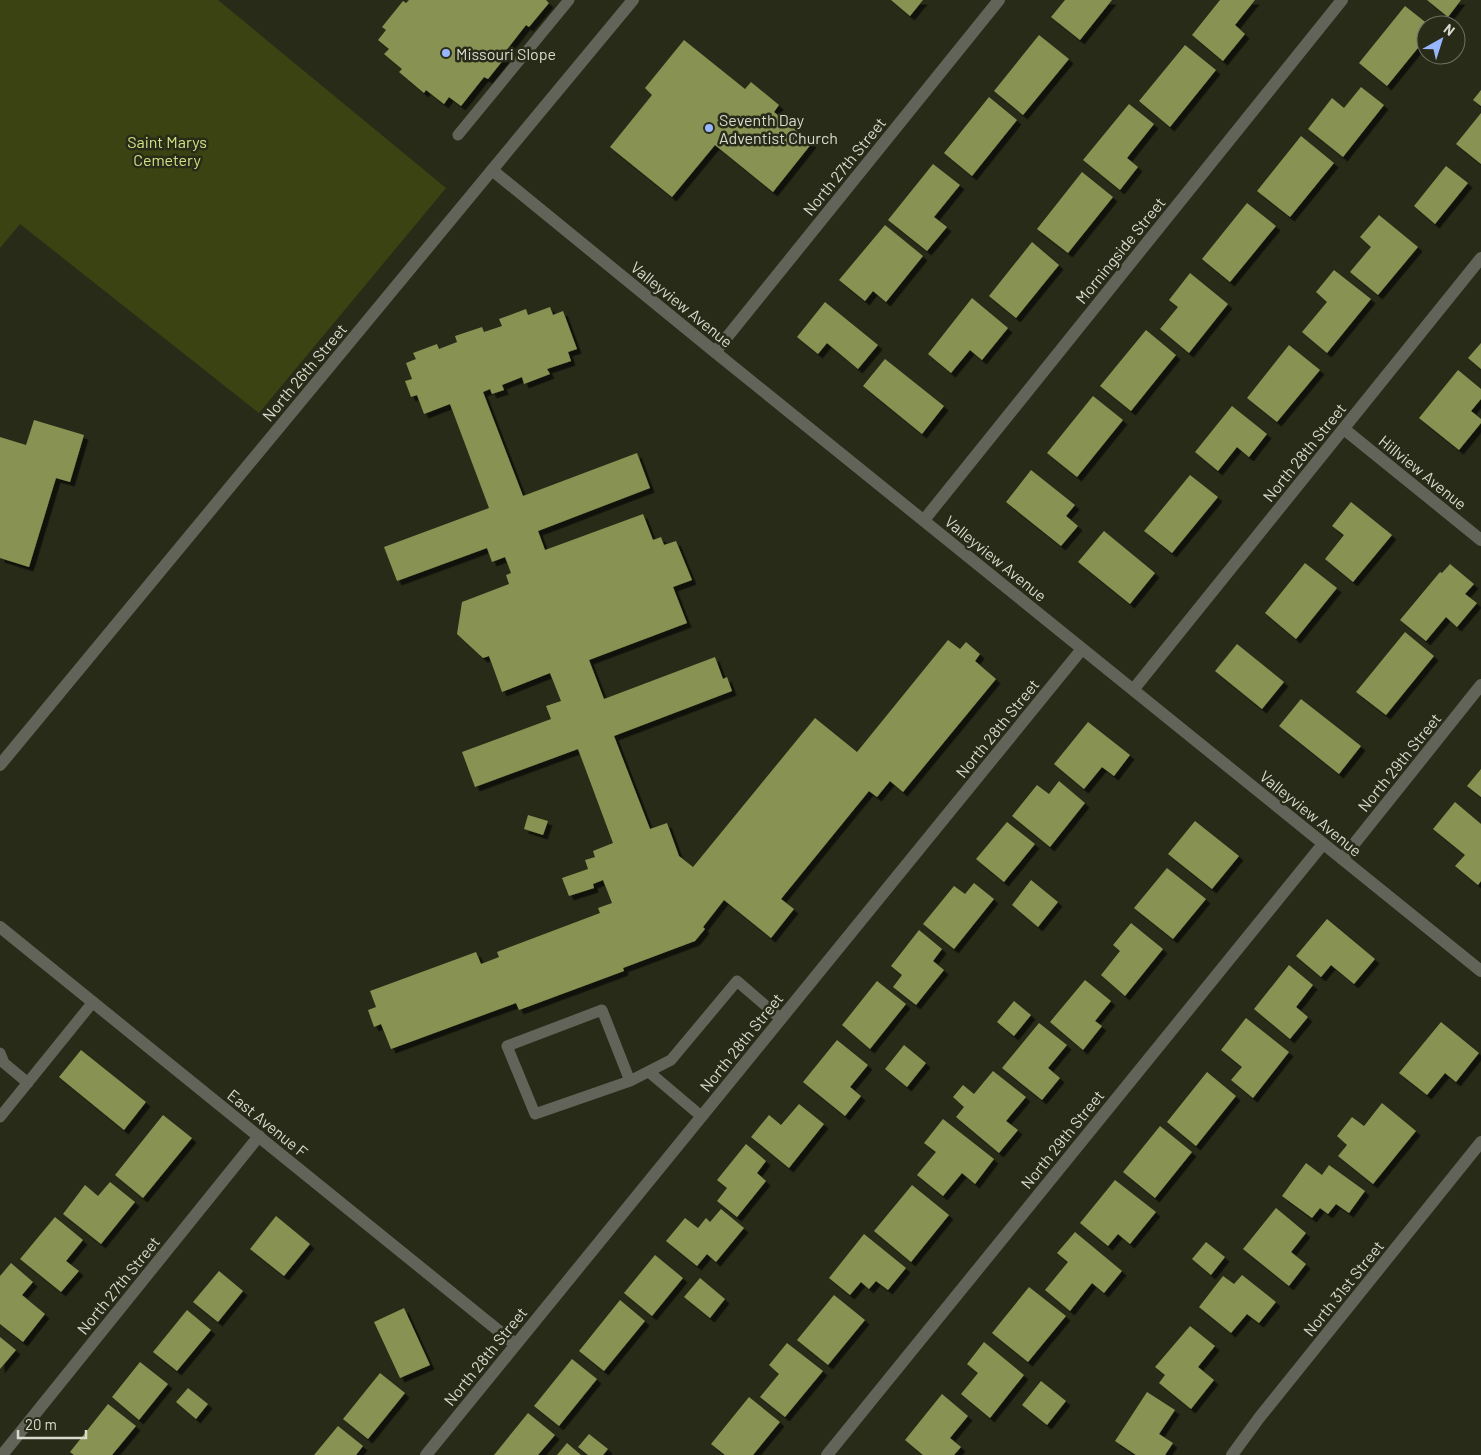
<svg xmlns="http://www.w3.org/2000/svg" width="1481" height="1455" font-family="Barlow,sans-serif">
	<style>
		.green { fill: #3c4312 }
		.building { fill: #879252; filter: url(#shadow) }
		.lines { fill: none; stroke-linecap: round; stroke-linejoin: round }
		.service { stroke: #62645a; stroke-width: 11 }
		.minor { stroke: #62645a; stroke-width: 12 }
		.tertiary { stroke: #62645a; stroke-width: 12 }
		.poi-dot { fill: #98b6fd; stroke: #282b18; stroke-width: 2 }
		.labels { text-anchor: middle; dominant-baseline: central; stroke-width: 5; stroke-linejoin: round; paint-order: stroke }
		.poi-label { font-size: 16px; fill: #d9dbcf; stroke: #282b18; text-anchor: start }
		.park-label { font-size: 16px; fill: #d2e185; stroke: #282b18 }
		.street-label { font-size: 16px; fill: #d9dbcf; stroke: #282b18 }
	</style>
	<defs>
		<filter id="shadow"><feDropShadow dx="4.5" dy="4.5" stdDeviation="0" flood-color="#0009"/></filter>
	</defs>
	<rect width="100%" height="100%" fill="#282b18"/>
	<path class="green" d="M0 0H218L446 188 259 413 20 224 0 248Z"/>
	<path class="building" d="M409 0H546L549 3 529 27 526 25 505 52 508 54 488 79 484 77 461 106 449 97 444 104 426 90 424 93 399 72 402 69 384 54 389 49 378 40 386 30 382 27 403 1 406 3Z
		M891 0H923L910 16Z
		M1065 0H1112L1080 40 1051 17Z
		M1220 0H1255L1235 25 1245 34 1223 61 1192 35Z
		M1427 0H1461L1448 17Z
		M1405 6 1429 25H1426V38L1387 86 1359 63Z
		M1039 35 1069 59 1023 115 994 91Z
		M684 40 745 89 751 82 779 105 774 112 812 143 773 192 715 145 672 197 610 147 652 95 645 88Z
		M1185 45 1216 70 1170 127 1139 101Z
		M1361 87 1384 105 1343 157 1308 129 1332 98 1344 108Z
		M1481 90V106L1473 100Z
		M989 97 1017 120 972 176 944 153Z
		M1129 104 1154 124 1127 158 1138 167 1120 190 1083 160Z
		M1481 113V164L1456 144Z
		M1301 136 1334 163 1290 217 1257 191Z
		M933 164 960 185 934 217 947 227 927 251 888 220Z
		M1446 166 1468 183 1435 224 1414 206Z
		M1082 172 1113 197 1068 253 1037 229Z
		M1247 203 1276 226 1230 282 1202 259Z
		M1379 215 1418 247 1378 295 1350 272 1371 247 1360 237Z
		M885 225 923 256 886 302 873 291 865 301 839 280Z
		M1032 242 1059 265 1016 318 989 296Z
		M1334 270 1371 299 1327 353 1302 332 1327 302 1316 292Z
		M1190 273 1228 304 1189 353 1160 329 1178 307 1169 300Z
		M972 298 1008 328 982 360 970 350 951 373 928 354Z
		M825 302 878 345 858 369 827 343 818 354 797 337Z
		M550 307 553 315 563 311 577 349 568 352 571 361 547 369 550 374 524 384 522 377 502 385 504 390 492 394 490 389 483 392 523 496 637 453 650 488 538 531 545 550 643 514 653 540 661 537 664 545 676 541 692 580 673 587 687 623 589 660 604 699 715 657 723 679 727 677 732 691 614 736 650 829 667 823 679 856 693 867 815 718 857 752 948 640 960 649 966 642 980 654 975 661 996 679 903 792 890 781 877 797 869 791 781 899 794 909 771 938 724 900 703 927 705 929 695 941 623 968 624 971 519 1010 516 1003 391 1049 381 1024 374 1027 368 1010 376 1007 370 991 476 952 481 964 499 957 497 952 600 913 598 908 612 903 603 880 593 884 594 888 569 896 562 878 588 869 585 860 595 857 593 851 613 843 578 749 475 787 462 752 551 719 546 706 561 701 550 673 502 692 489 656 483 658 457 634 462 602 509 584 506 575 511 573 505 557 492 562 487 548 397 581 384 547 489 508 450 404 424 414 417 395 411 397 405 381 412 379 406 363 416 359 413 353 437 344 439 349 457 342 455 336 482 327 484 332 502 326 499 319 526 309 528 315Z
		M1146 330 1176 355 1131 411 1100 386Z
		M1481 343V369L1468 358Z
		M1289 345 1320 370 1277 422 1247 398Z
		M885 359 944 406 922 434 863 386Z
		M1458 370 1481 389V399L1471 411 1481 419V423L1459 450 1419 418Z
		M1093 396 1123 420 1077 477 1047 453Z
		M1232 406 1267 434 1249 457 1237 447 1218 471 1195 452Z
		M34 420 84 435 70 482 56 478 29 567 0 558V437L26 445Z
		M1031 470 1075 505 1066 516 1078 526 1061 546 1006 502Z
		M1190 475 1218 497 1172 553 1144 531Z
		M1351 502 1392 535 1353 582 1325 559 1344 535 1332 526Z
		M1104 531 1155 573 1130 604 1078 562Z
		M1305 563 1337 588 1296 639 1265 613Z
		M1450 564 1474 584 1465 594 1477 603 1457 627 1446 617 1426 641 1400 620 1440 572 1442 573Z
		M1405 632 1434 656 1386 715 1356 692Z
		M1237 644 1284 682 1262 709 1215 671Z
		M1301 699 1361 746 1339 774 1279 726Z
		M1088 722 1130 755 1114 776 1102 767 1084 789 1054 764Z
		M1481 769V797L1467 786Z
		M1059 781 1085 803 1050 847 1012 816 1037 785 1049 794Z
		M1455 802 1481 824V881L1478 885 1455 866 1465 855 1433 829Z
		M528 815 548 821 543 835 524 829Z
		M1195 821 1239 856 1212 889 1168 854Z
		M1007 822 1035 844 1004 882 976 859Z
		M1167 868 1206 899 1173 939 1134 908Z
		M1031 880 1058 902 1038 927 1012 905Z
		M974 883 994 899 954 949 923 924 954 886 965 894Z
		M1327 919 1375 959 1354 984 1331 965 1321 977 1296 956Z
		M1131 923 1163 949 1125 996 1101 975 1120 951 1113 945Z
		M919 930 942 949 933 961 944 970 916 1005 893 987 902 975 891 966Z
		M1289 965 1313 985 1296 1007 1308 1017 1290 1039 1254 1009Z
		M1085 980 1111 1001 1095 1021 1102 1026 1083 1050 1050 1022Z
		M877 981 906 1004 870 1049 842 1025Z
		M1014 1001 1031 1015 1014 1036 997 1022Z
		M1246 1018 1289 1052 1253 1098 1231 1080 1242 1067 1221 1050Z
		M1441 1022 1479 1053 1456 1082 1445 1073 1427 1095 1399 1073Z
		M1039 1023 1067 1045 1048 1068 1060 1078 1042 1100 1002 1068Z
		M837 1040 868 1065 850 1087 861 1096 845 1116 803 1082Z
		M904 1045 926 1063 907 1087 885 1069Z
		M81 1050 146 1102 124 1130 59 1077Z
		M993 1071 1026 1097 1006 1121 1018 1130 999 1153 956 1117 964 1107 953 1097 963 1085 974 1094Z
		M1207 1072 1236 1096 1196 1146 1167 1122Z
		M1382 1103 1416 1131 1373 1184 1338 1156 1347 1145 1337 1136 1352 1117 1364 1126Z
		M799 1104 824 1124 789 1168 751 1137 769 1115 781 1125Z
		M163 1115 192 1138 143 1198 115 1175Z
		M943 1119 994 1159 975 1184 962 1173 943 1196 917 1175 936 1152 924 1143Z
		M1160 1126 1192 1152 1155 1198 1123 1172Z
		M746 1144 766 1161 757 1173 766 1181 737 1217 717 1201 727 1188 717 1180Z
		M1306 1163 1322 1175 1329 1165 1365 1191 1349 1213 1336 1204 1328 1214 1320 1208 1312 1218 1282 1196Z
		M1115 1180 1156 1212 1130 1244 1118 1234 1108 1246 1080 1223Z
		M110 1182 135 1202 101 1244 63 1214 85 1185 98 1196Z
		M912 1185 949 1215 911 1262 874 1231Z
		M1276 1208 1306 1233 1291 1252 1306 1264 1289 1286 1243 1249Z
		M721 1209 744 1228 716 1262 707 1254 697 1266 666 1241 685 1218 698 1228 706 1218 710 1222Z
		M276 1216 310 1244 284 1276 250 1249Z
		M55 1217 83 1240 66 1261 79 1271 61 1292 20 1259Z
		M1075 1232 1122 1271 1104 1293 1092 1283 1070 1311 1045 1290 1068 1262 1057 1253Z
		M864 1234 906 1268 888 1290 876 1281 869 1289 861 1282 850 1295 829 1278Z
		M1206 1242 1225 1257 1211 1275 1192 1259Z
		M655 1255 683 1278 652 1316 624 1293Z
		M11 1263 33 1282 22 1295 45 1314 23 1342 0 1324V1276Z
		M219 1271 243 1291 218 1322 193 1302Z
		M1242 1275 1276 1302 1259 1323 1247 1314 1231 1333 1199 1307 1223 1276 1234 1284Z
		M700 1278 725 1299 710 1318 684 1297Z
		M1029 1287 1066 1316 1028 1362 992 1333Z
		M834 1295 865 1320 828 1365 797 1340Z
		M620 1300 645 1321 604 1371 579 1351Z
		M404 1308 430 1365 400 1378 374 1322Z
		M187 1310 211 1330 177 1371 153 1352Z
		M1190 1326 1215 1346 1198 1367 1214 1380 1191 1409 1159 1383 1165 1375 1155 1367Z
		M0 1337 16 1350 0 1369Z
		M984 1342 1024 1375 990 1418 961 1394 978 1373 967 1364Z
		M787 1343 823 1371 785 1417 760 1397 779 1374 769 1365Z
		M572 1359 597 1379 559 1426 534 1406Z
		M140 1362 168 1384 139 1420 112 1397Z
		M380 1373 405 1393 368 1439 343 1419Z
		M1041 1381 1066 1401 1047 1425 1022 1405Z
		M188 1388 208 1404 196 1419 176 1402Z
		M1147 1392 1175 1410 1159 1434 1173 1443 1165 1455H1136L1115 1441Z
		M942 1394 968 1416 950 1438 961 1447 954 1455H923L905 1440Z
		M749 1397 780 1422 753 1455H725L711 1444Z
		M108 1404 136 1426 112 1455H74L70 1452Z
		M528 1413 555 1435 538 1455H494Z
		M338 1426 363 1446 356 1455H314Z
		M589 1434 608 1449 603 1455H588L578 1447Z
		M567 1443 581 1455H557Z"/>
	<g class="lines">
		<path class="service" d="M458 135 569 0
			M0 1053 4 1063 28 1083
			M649 1072 701 1116
			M630 1081 602 1010 507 1046 535 1114 630 1081 671 1060 737 981 781 1019
			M0 1117 93 1002"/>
		<path class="minor" d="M633 0 492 170 715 352 1481 971
			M715 352 999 0
			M1344 429 1481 540
			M924 520 1342 0
			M1133 690 1481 258
			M1342 859 1481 685
			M0 927 515 1344
			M2 1455 259 1136
			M426 1455 1082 649
			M827 1455 1323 844
			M1232 1455 1259 1418 1481 1142"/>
		<path class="tertiary" d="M0 765 492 170"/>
	</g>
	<g class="poi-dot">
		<circle cx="446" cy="53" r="5"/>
		<circle cx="709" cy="128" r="5"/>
	</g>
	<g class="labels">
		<g class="poi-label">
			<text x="456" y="53">Missouri Slope</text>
			<text x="719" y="119">Seventh Day<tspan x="719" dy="18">Adventist Church</tspan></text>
		</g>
		<g class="park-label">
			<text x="167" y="141">Saint Marys<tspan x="167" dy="18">Cemetery</tspan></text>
		</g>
		<g class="street-label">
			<text transform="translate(844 166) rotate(-51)">North 27th Street</text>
			<text transform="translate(1120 250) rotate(-51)">Morningside Street</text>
			<text transform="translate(682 304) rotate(39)">Valleyview Avenue</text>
			<text transform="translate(304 372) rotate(-50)">North 26th Street</text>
			<text transform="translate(1304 452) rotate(-51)">North 28th Street</text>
			<text transform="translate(1423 472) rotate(39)">Hillview Avenue</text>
			<text transform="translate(996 558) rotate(39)">Valleyview Avenue</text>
			<text transform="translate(997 728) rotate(-51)">North 28th Street</text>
			<text transform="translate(1399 762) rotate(-51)">North 29th Street</text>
			<text transform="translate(1311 813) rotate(39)">Valleyview Avenue</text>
			<text transform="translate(741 1042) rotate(-51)">North 28th Street</text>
			<text transform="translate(268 1123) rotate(39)">East Avenue F</text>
			<text transform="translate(1062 1139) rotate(-51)">North 29th Street</text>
			<text transform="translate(118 1285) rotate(-51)">North 27th Street</text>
			<text transform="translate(1343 1288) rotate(-51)">North 31st Street</text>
			<text transform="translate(485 1356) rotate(-51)">North 28th Street</text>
		</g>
	</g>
	<g transform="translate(1441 40) rotate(39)"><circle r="24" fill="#282b18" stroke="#6f7161"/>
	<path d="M0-4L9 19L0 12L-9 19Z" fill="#98b6fd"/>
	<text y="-8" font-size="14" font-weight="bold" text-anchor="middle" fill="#d9dbcf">N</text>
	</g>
	<path d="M18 1430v8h68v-8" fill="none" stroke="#d9dbcf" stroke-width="2.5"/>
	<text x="25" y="1430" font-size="15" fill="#d9dbcf" stroke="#282b18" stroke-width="4" paint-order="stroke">20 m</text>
</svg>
